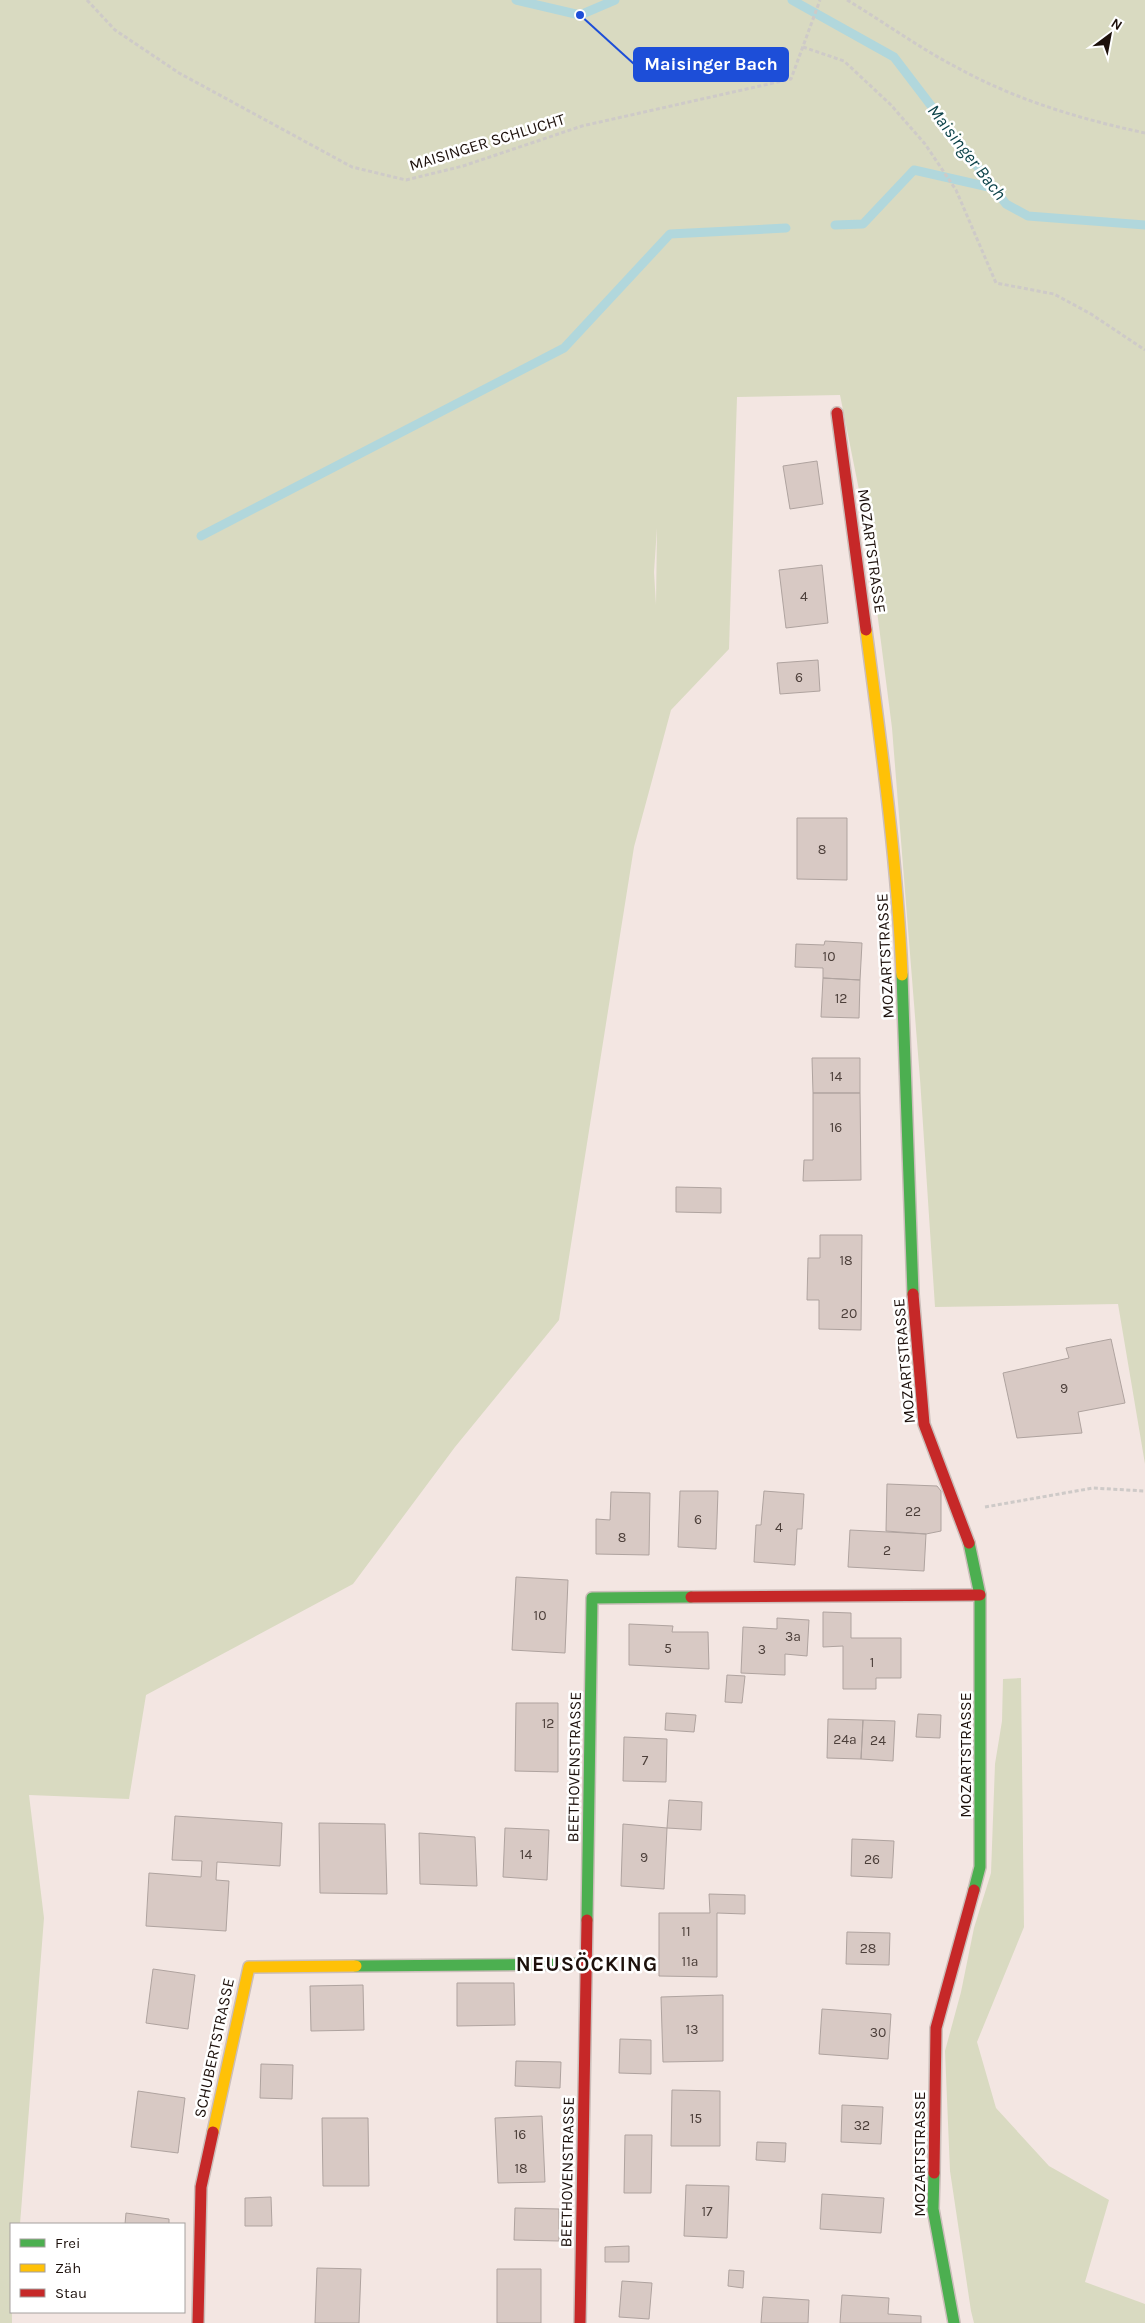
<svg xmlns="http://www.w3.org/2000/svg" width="1145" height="2323" font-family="Karla,sans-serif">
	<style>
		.green { fill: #d9dac1; fill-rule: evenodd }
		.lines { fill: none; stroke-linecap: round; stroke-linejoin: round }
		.stream { stroke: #b1d7dc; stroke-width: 9 }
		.building { fill: #d8c9c4; stroke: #afa39f }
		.fast-casing { stroke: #cbbeba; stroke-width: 14 }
		.slow-casing { stroke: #cbbeba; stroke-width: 14 }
		.jam-casing { stroke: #cbbeba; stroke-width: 14 }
		.path { stroke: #cecac8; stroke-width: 3; stroke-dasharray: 4 2.5; stroke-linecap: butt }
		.fast { stroke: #4caf50; stroke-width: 11 }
		.slow { stroke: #ffc107; stroke-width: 11 }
		.jam { stroke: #c62828; stroke-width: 11 }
		.labels { text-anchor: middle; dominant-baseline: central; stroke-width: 5; stroke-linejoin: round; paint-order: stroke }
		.number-label { font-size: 14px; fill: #4c3f3a }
		.street-label { font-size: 16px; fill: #1d110c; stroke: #fff }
		.water-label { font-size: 18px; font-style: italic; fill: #0e444b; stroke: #fff }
		.district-label { font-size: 21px; font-weight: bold; letter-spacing: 1px; fill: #1d110c; stroke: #fff }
		.leader { fill: none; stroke: #1d4ed8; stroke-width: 2 }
		.callout-dot { fill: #1d4ed8; stroke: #fff; stroke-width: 2 }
		.callout { fill: #1d4ed8; stroke: #1d4ed8; stroke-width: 2 }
		.callout-label { font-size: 18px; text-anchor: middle; font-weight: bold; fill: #fff }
	</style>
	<rect width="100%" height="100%" fill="#f3e6e2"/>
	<path class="green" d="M0 0H1145V1464L1118 1304 935 1307 920 1079 892 728 866 525 840 395 737 397 729 649 671 710 634 847 559 1320 455 1447 353 1584 146 1695 129 1799 29 1795 44 1918 20 2224H11L12 2323H0ZM657 528 656 605 654 572Z
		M1021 1678 1024 1927 977 2042 996 2108 1049 2166 1109 2200 1085 2282 1145 2304V2323H974L971 2311 950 2171 945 2051 961 1992 974 1928 991 1873 995 1764 1002 1721 1003 1679Z"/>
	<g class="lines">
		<path class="stream" d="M516 0 580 15 615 0
			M792 0 894 57 1006 204 1028 216 1145 225
			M835 225 863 224 914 170 993 188
			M201 536 564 348 670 234 786 228"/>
	</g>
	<path class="building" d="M817 461 823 504 790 509 783 466Z
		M822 565 828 623 786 628 779 570Z
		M818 660 820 691 780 694 777 663Z
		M797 818H847V880L797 879Z
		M825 941 862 943 860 980 823 978V968L795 967 796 944 824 945Z
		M823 978 860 980 859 1018 821 1017Z
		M812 1058H860V1093H813Z
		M813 1093H860L861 1180 803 1181 804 1160H813Z
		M676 1187 721 1188V1213L676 1212Z
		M820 1235H862L861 1330 819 1329V1300H807L808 1258H820Z
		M1111 1339 1125 1403 1078 1412 1082 1433 1017 1438 1003 1373 1069 1358 1066 1348Z
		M887 1484 937 1486 941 1491V1531L926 1534 886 1531Z
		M680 1491H718L716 1549 678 1547Z
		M764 1491 804 1494 802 1529H797L795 1565 754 1562 756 1525H761Z
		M611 1492 650 1493 649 1555 596 1554V1519L610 1520Z
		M850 1530 926 1534 924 1571 848 1567Z
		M516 1577 568 1580 565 1653 512 1650Z
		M823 1612 851 1613V1638H901V1678H876V1689H843V1646L823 1647Z
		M777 1618 809 1620 807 1656 785 1654V1675L741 1673 743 1627 777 1629Z
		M629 1624 673 1626 672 1632H708L709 1669 629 1665Z
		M727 1675 745 1676 742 1703 725 1702Z
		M516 1703H558V1772L515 1771Z
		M666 1713 696 1715 694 1732 665 1730Z
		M918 1714 941 1715 940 1738 916 1737Z
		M828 1719 863 1720 861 1759 827 1758Z
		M863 1720 895 1721 893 1761 861 1759Z
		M624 1737 667 1739 666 1782 623 1781Z
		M669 1800 702 1802 701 1830 667 1828Z
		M175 1816 282 1823 280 1866 217 1862 216 1880 229 1881 226 1931 146 1926 149 1873 201 1877 202 1861 172 1860Z
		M319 1823 385 1824 387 1894 320 1893Z
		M623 1824 667 1828 664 1889 621 1886Z
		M505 1828 549 1830 547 1880 503 1877Z
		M419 1833 475 1837 477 1886 420 1884Z
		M852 1839 894 1841 892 1878 851 1876Z
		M709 1894 745 1895V1914L717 1913V1977L659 1976V1913H710Z
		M847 1932 890 1933 889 1965 846 1964Z
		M153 1969 195 1975 188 2029 146 2023Z
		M457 1983H514L515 2025 457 2026Z
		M363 1985 364 2030 311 2031 310 1986Z
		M723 1995V2061L663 2062 661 1997Z
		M822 2009 891 2014 888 2059 819 2054Z
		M620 2039 651 2040V2074L619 2073Z
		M516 2061 561 2062 560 2088 515 2086Z
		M261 2064 293 2065 292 2099 260 2098Z
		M672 2090 720 2091V2146H671Z
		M138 2091 185 2098 178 2153 131 2147Z
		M842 2105 883 2107 881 2144 841 2142Z
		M542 2116 545 2182 498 2183 495 2118Z
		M322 2118H368L369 2186H323Z
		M625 2135H652L651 2193H624Z
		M757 2142 786 2143 785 2162 756 2160Z
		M686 2185 729 2186 727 2238 684 2236Z
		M822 2194 884 2198 881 2233 820 2229Z
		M271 2197 272 2226H245V2198Z
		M515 2208 559 2209V2241L514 2240Z
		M126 2213 169 2219V2224H125Z
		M629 2246V2262H605V2247Z
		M317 2268 361 2269 359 2323H315Z
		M497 2269H541V2323H497Z
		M729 2270 744 2271 743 2288 728 2286Z
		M622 2281 652 2283 649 2319 619 2317Z
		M842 2295 889 2298 888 2314 921 2316V2323H840Z
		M763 2297 809 2300 808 2323H761Z"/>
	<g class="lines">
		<defs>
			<path id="fast" d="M902 975 913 1294
				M969 1543 980 1595V1867L974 1890
				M587 1920 592 1598 691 1597
				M356 1966 587 1964
				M934 2173 933 2209 954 2323"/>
			<path id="slow" d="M866 630C881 744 897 859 902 975
				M213 2132 249 1967 356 1966"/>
			<path id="jam" d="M837 413 866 630
				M913 1294 924 1424 969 1543
				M691 1597 980 1595
				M934 2173 936 2028 974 1890
				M198 2323 201 2187 213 2132
				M580 2323 587 1920"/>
		</defs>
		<use href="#fast" class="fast-casing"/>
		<use href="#slow" class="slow-casing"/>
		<use href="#jam" class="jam-casing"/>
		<path class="path" d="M87 0 115 30 179 73 352 167 406 180 463 166 582 126 791 79 820 0
			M847 0C884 22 919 48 958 68 1016 100 1080 119 1145 133
			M803 47 844 61 891 105 925 144 956 190 996 283 1054 294 1091 314 1145 350
			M985 1507 1093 1488 1145 1491"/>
		<use href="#fast" class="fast"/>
		<use href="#slow" class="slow"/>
		<use href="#jam" class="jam"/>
	</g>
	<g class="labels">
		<g class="number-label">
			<text x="804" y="596">4</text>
			<text x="799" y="677">6</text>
			<text x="822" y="849">8</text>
			<text x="829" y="956">10</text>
			<text x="841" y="998">12</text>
			<text x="836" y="1076">14</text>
			<text x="836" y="1127">16</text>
			<text x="846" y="1260">18</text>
			<text x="849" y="1313">20</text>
			<text x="1064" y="1388">9</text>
			<text x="913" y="1511">22</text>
			<text x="698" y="1519">6</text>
			<text x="779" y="1527">4</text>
			<text x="622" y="1537">8</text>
			<text x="887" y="1550">2</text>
			<text x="540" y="1615">10</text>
			<text x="793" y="1636">3a</text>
			<text x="668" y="1648">5</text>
			<text x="762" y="1649">3</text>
			<text x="872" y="1662">1</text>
			<text x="548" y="1723">12</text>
			<text x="845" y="1739">24a</text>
			<text x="878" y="1740">24</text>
			<text x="645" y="1760">7</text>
			<text x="526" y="1854">14</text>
			<text x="644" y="1857">9</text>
			<text x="872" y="1859">26</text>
			<text x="686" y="1931">11</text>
			<text x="868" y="1948">28</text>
			<text x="690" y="1961">11a</text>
			<text x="692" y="2029">13</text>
			<text x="878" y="2032">30</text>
			<text x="696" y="2118">15</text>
			<text x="862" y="2125">32</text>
			<text x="520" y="2134">16</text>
			<text x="521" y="2168">18</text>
			<text x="707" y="2211">17</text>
		</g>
		<g class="street-label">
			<text transform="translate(487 142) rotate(-17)">MAISINGER SCHLUCHT</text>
			<text transform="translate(872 551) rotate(82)">MOZARTSTRASSE</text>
			<text transform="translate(885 956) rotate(-93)">MOZARTSTRASSE</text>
			<text transform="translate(904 1361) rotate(-95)">MOZARTSTRASSE</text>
			<text transform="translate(965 1755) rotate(-90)">MOZARTSTRASSE</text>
			<text transform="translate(574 1767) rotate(-89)">BEETHOVENSTRASSE</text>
			<text transform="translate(214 2048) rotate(-78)">SCHUBERTSTRASSE</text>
			<text transform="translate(919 2154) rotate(-90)">MOZARTSTRASSE</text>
			<text transform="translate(567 2172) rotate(-89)">BEETHOVENSTRASSE</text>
		</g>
		<g class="water-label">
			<text transform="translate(967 152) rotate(52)">Maisinger Bach</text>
		</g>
		<g class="district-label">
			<text x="587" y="1964">NEUSÖCKING</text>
		</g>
	</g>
	<path class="leader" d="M580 15L634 64"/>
	<circle class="callout-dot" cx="580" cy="15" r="5"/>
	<rect class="callout" x="634" y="48" width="154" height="33" rx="5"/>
	<g class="callout-label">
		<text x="711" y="70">Maisinger Bach</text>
	</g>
	<rect x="10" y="2223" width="175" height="90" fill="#ffffff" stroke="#a5a09e"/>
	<rect x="20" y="2239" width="25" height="8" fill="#4caf50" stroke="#a5a09e"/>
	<text x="55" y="2248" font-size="15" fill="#1d110c">Frei</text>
	<rect x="20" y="2264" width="25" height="8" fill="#ffc107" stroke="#a5a09e"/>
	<text x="55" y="2273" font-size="15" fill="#1d110c">Zäh</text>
	<rect x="20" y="2289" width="25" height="8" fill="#c62828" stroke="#a5a09e"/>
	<text x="55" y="2298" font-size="15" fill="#1d110c">Stau</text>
	<g transform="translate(1110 35) rotate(32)" stroke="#ffffff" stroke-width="4" paint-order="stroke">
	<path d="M0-4L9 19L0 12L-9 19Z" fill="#1d110c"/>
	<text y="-8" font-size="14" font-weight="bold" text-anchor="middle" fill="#1d110c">N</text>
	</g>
</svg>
